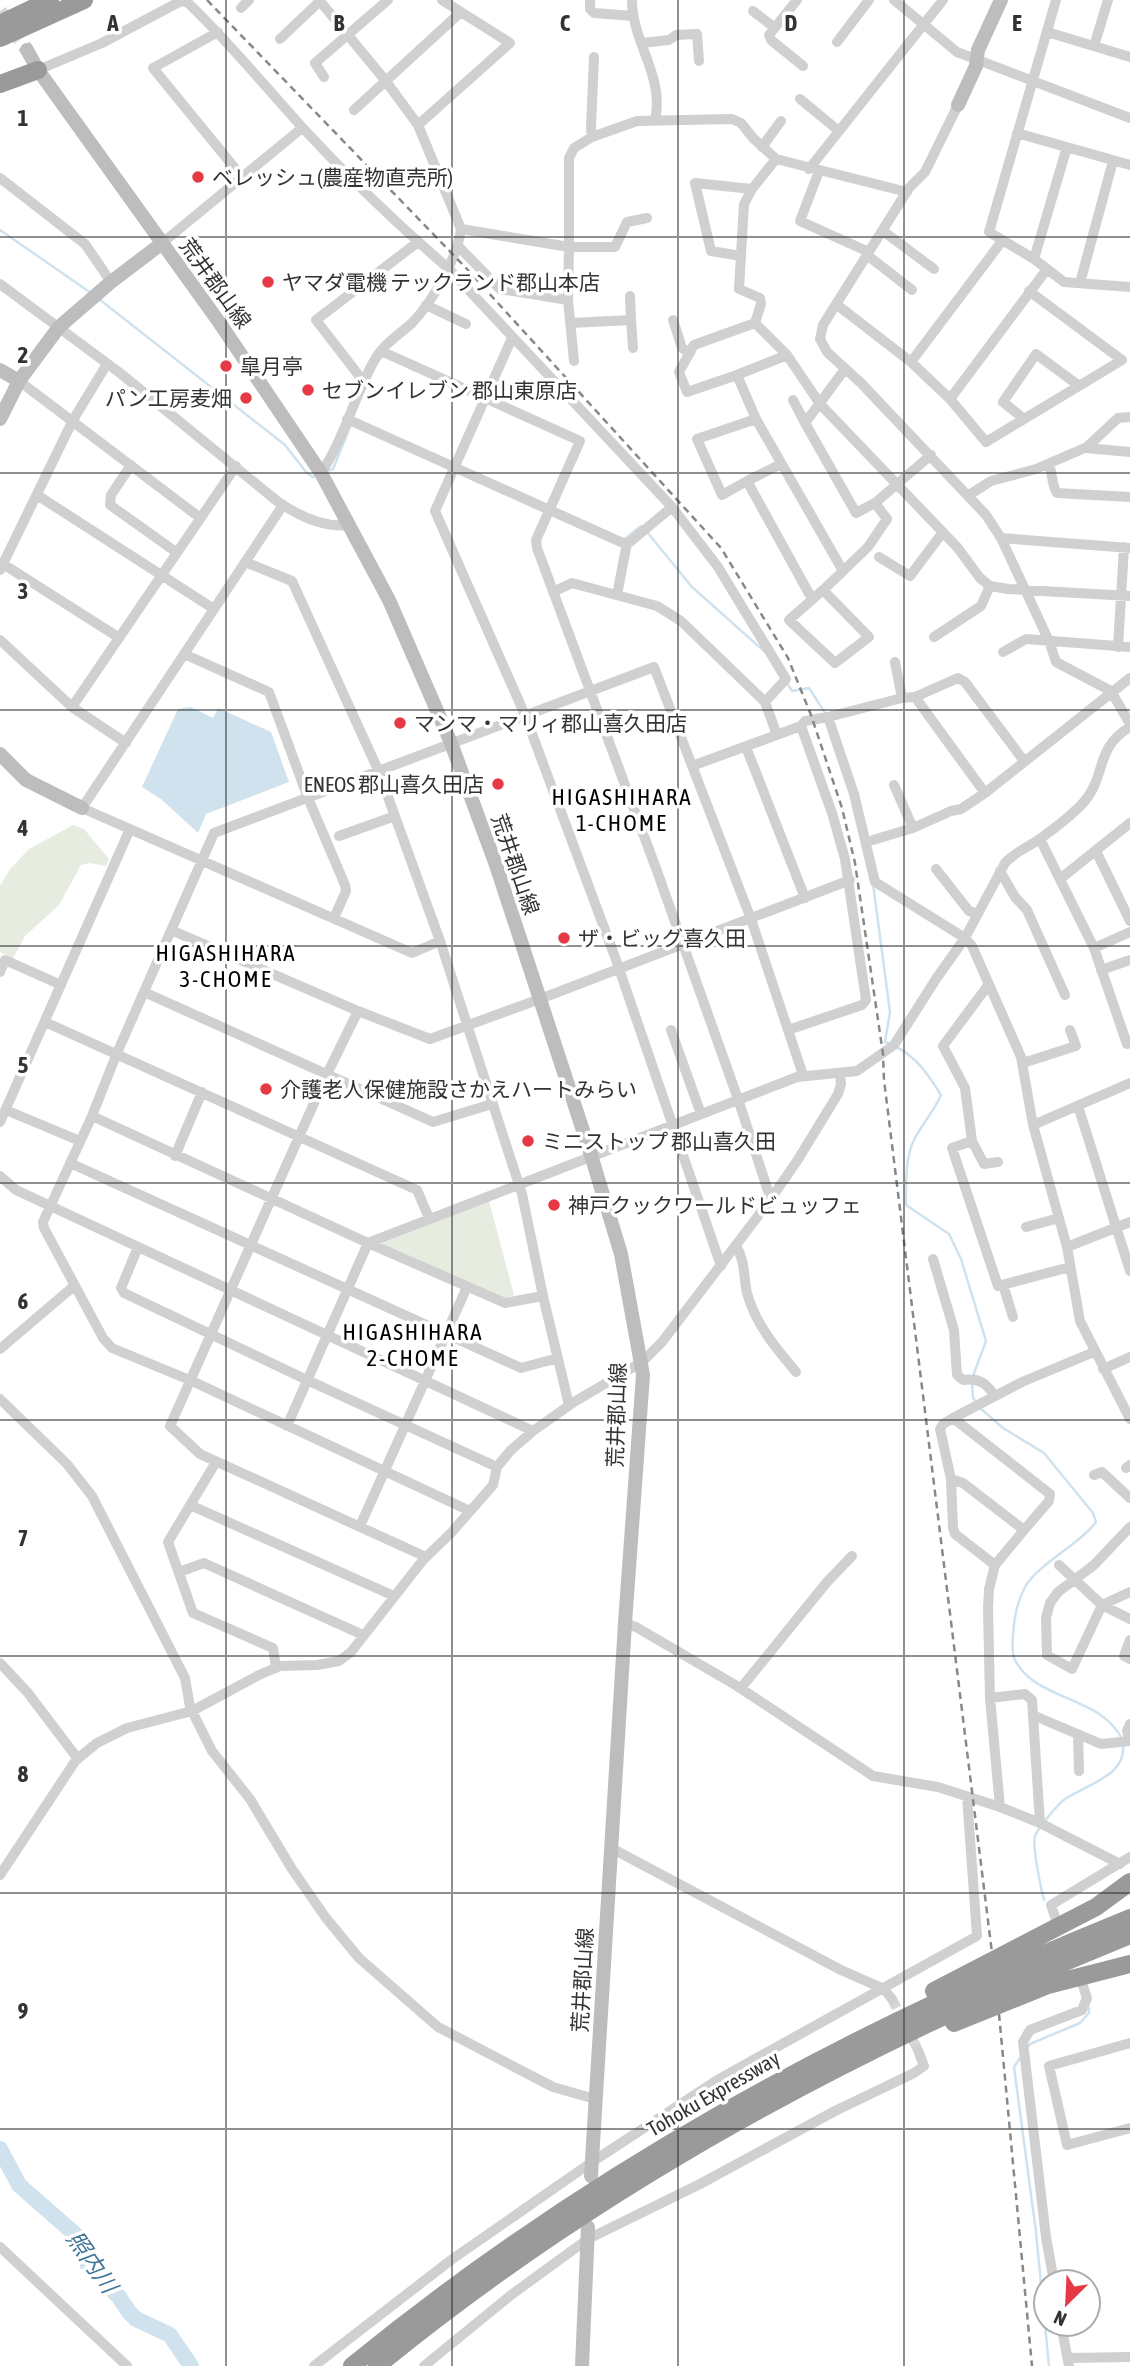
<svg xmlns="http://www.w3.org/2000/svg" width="1130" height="2366" font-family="'Asap Condensed','Noto Sans JP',sans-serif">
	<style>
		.green { fill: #e6ecdf }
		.water { fill: #cfe2ee }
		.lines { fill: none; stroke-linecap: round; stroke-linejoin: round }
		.stream { stroke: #cfe2ee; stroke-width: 2.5 }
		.river { stroke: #cfe2ee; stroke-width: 16 }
		.street-tunnel { stroke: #d6d6d6; stroke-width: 10; stroke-dasharray: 10 5; stroke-linecap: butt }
		.secondary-tunnel { stroke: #d6d6d6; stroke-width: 14; stroke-dasharray: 14 7; stroke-linecap: butt }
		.street { stroke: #d0d0d0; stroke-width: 10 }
		.secondary { stroke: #bdbdbd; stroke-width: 14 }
		.highway { stroke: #9a9a9a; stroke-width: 18 }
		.rail { stroke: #888; stroke-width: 2.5; stroke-dasharray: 7 5; stroke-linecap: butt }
		.grid { fill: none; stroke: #333; stroke-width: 2; stroke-opacity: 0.55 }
		.poi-dot { fill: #e63946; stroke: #fff; stroke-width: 2.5 }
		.labels { text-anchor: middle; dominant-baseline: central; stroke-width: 7; stroke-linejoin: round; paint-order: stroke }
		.poi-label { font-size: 21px; fill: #333; stroke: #fff; text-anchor: start }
		.street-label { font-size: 21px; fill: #333; stroke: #fff }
		.neighbourhood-label { font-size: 23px; letter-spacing: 2px; fill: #000; stroke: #fff }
		.water-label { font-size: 23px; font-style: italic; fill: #3f7597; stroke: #fff }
		.grid-label { font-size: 23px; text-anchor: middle; font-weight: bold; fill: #333; stroke: #fff; stroke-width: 7; stroke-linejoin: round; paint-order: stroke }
	</style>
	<rect width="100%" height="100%" fill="#fff"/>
	<path class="green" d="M73 825 84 829 109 859 106 866 90 863 81 865 59 905 25 936 13 958 0 952V886L10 869 29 849Z
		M489 1201 514 1295 504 1298 381 1244Z"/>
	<path class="water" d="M191 707 213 718 218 708 271 732 289 782 206 814 198 833 161 799 142 787 178 709Z"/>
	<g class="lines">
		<path class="stream" d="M0 230 91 293
			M99 299 285 445 306 472 313 477 317 475
			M327 471 333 469 350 427 354 424
			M647 532 692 587 765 652
			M626 538 641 526 643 527
			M787 683 792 691 809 688 825 713
			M873 884 890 1012 885 1042 890 1044
			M896 1047C917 1057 929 1076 941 1095 934 1111 923 1123 915 1138 905 1156 906 1185 906 1205L949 1234 961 1259 986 1341 973 1376
			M972 1382 973 1398 976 1402
			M980 1408 1003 1428 1044 1453 1093 1513 1096 1522C1078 1546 1039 1563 1025 1587 1018 1600 1014 1619 1013 1634 1013 1641 1011 1653 1015 1660 1036 1701 1098 1695 1121 1737
			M1044 1900C1041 1889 1032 1846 1035 1836 1038 1828 1058 1804 1065 1799 1087 1784 1127 1776 1123 1744
			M1028 2047 1030 2044 1080 2023 1089 2013V2008
			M1020 2058 1014 2067 1036 2232 1049 2366"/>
		<path class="river" d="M0 2149 19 2185 76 2235 82 2242 87 2263 119 2297 129 2312 136 2319 170 2335 191 2366"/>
		<path class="street-tunnel" d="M892 1999 918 2050"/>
		<path class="secondary-tunnel" d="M0 11 27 50"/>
		<path class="street" d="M319 0 385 80 418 125 461 229
			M590 0V9L594 13 633 16
			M632 0C632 43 665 76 655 120
			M797 0 769 35 771 40 803 66
			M894 0 957 52 1130 118
			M1056 0 989 232 1034 259 1064 282 1130 287
			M241 8 249 0
			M753 11 775 28
			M218 32 153 68 242 177
			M1047 32 1130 57
			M280 39 320 1
			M837 42 869 0
			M642 43 669 40 676 35 697 34 699 61
			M1094 46 1108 0
			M38 70 102 43 179 2 184 1 188 3C228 41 263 84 301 126 346 175 397 224 448 268L672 507 718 567 786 679 765 702
			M324 77 315 63 388 0
			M800 99 839 131
			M958 105 925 172 909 188 823 325 820 339 827 352 861 383 986 515 1001 538 1049 641 1056 662 1111 691 1130 724
			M354 110 461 12
			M418 125 510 43 442 0
			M1017 133 1130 165
			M592 137 591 128 594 57
			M762 147 781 121
			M776 159 752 189 744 204 739 289 760 298 761 304 755 323 787 355 820 404 957 547 980 578 990 586 1008 589 1130 596
			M809 169 943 0
			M819 171 800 221 869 252
			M0 178 85 244 111 282
			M883 231 934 269
			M161 244 302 128
			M459 247 500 289 568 300
			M867 255 912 290
			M741 256 711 251 695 183 752 189
			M1034 259 1067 147
			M1080 283 1113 161
			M0 284 120 373 277 501C297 515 324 528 349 525
			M630 296 631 320
			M836 304 911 362 950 399 986 442 1122 360 1029 291
			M426 305 466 324
			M673 320 682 348 690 353
			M570 323 631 320 633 348
			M512 338 435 511 525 715 615 957 721 1266
			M381 351 580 441 536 540 537 548 657 871 738 1099 771 1200
			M787 355 737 375 756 419 843 571 868 547 887 519 875 503 931 455
			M574 361 568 300 569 247H615L627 222 647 218
			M911 362 1002 241
			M845 369 805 423 856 513 875 503
			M737 375 687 392 679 372 694 345 755 323
			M19 381 199 517
			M364 382 316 320 418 242
			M950 399 1047 269
			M793 400 805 423
			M347 419 623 543 630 542 672 507
			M756 419 697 439 722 495 747 481 812 599
			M1024 419 1003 402 1036 354 1078 385
			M1086 448 1130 452
			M1049 464C1053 474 1051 484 1057 493L1130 497
			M131 465 111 495 110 505 176 552
			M321 473C344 439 354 397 374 361 383 344 399 335 412 323 433 301 457 259 461 229L569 247V158L574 148 592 137 637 121 732 119 741 123 754 139 776 159 907 192
			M747 481 781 464
			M37 495 214 609
			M969 495 991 481 1036 469 1087 447 1118 418 1130 417
			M283 505 82 808 412 953 440 941
			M1001 538 1130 548
			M879 557 910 576 943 532
			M245 562 292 581 379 772 440 941 522 1194 543 1296 569 1405
			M3 564 118 637
			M0 570 73 420 107 364
			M823 590 789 620 835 663 869 637 823 590 843 571
			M553 592 572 583 657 606 681 621 765 702 777 735
			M617 595 627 543
			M934 637 981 606 990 586
			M0 640 72 707 126 743
			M1118 647 1124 547
			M1003 652 1026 639 1130 647
			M184 654 269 692 308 798 345 885 346 891 334 918
			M895 662 902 698
			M915 697 985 793
			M72 707 236 466
			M746 747 805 898
			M1024 761 965 682 958 678 915 697 902 698 828 717 854 794 875 882 965 938 972 946 1021 1057 1033 1125 1067 1247 1080 1321 1130 1419
			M692 766 801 726 805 721 828 717
			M894 785 913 828
			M339 836 395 816
			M1040 839 1094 948 1130 932
			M873 840 913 828 951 811 961 809 985 793 1130 678
			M1096 851 1130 921
			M936 869 969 911 978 914
			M1000 871 1015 897 1027 910 1065 995
			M1060 879 1130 823
			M171 930 358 1011 430 1039 540 999 850 880
			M1094 948 1127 1044
			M1101 970 1130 960
			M0 972 5 960 61 985
			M989 984 943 1046 965 1088 972 1141 952 1148 998 1286 1070 1267
			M144 992 433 1122 492 1104
			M358 1011 327 1074 170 1426 200 1454 426 1557
			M45 1022 417 1190 429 1218
			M671 1030 701 1114
			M788 1030 862 1005 866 1000 845 859 832 813 801 726
			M1023 1063 1076 1046 1070 1030
			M1078 1106 1130 1271
			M6 1110 80 1141
			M92 1116 368 1243 505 1303 543 1296
			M0 1122 130 829
			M1033 1125 1130 1083
			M972 1141 984 1164 998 1162
			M175 1156 202 1092
			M70 1163 521 1368 558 1358
			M0 1176 16 1190 533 1431
			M1026 1227 1059 1218
			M736 1246C746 1262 743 1276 747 1293 756 1325 775 1347 796 1372
			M138 1247 121 1288 124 1293 307 1380 497 1467
			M1067 1247 1130 1222
			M933 1259 954 1330 957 1375 963 1380C980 1378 986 1383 995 1396
			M1003 1285 1013 1317
			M0 1349 74 1286
			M1103 1369 1130 1357
			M0 1399 67 1464 92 1496 185 1678 190 1707 212 1751 250 1799 292 1869 326 1918 359 1958 438 2027 553 2087 595 2099
			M953 1418 1050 1494 1049 1501 1024 1530
			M287 1426 368 1243 797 1077 857 1071 894 1045 936 979 965 938 1005 863C1016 851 1029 847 1041 838 1055 828 1071 816 1083 803 1107 777 1094 748 1130 727
			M216 1462 168 1542 193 1613 273 1648 276 1668
			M1126 1468 1130 1465
			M1094 1475 1102 1472 1130 1498
			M951 1479 963 1483 1024 1530 995 1565
			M190 1505 394 1596
			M470 1511 192 1381 112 1348 103 1338 44 1228 43 1222 92 1116 117 1053 214 833 654 667 751 919 803 1075
			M360 1526 467 1287
			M1130 1527 1094 1565 1058 1592 1050 1603 1046 1618 1047 1655 1072 1669 1102 1605 1130 1592
			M1059 1565 1102 1605 1130 1619
			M179 1572 204 1563 363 1635
			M625 1623 636 1627 737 1686 873 1776 938 1787 1000 1807 1040 1823 1120 1864
			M1130 1640 1124 1656 1130 1659
			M0 1663 28 1693 78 1759
			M741 1688 827 1582 852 1556
			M990 1698 1025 1694 1032 1700 1040 1823
			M1035 1716 1101 1744 1130 1741
			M1078 1735 1079 1771
			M1130 1741 1127 1731 1130 1724
			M1000 1807 990 1698 988 1609 989 1589 995 1565 955 1534 953 1528 951 1479 940 1429 943 1424 953 1418 1022 1382 1094 1352
			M611 1848 841 1970 884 1989 892 1999
			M0 1875 76 1760 97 1743 127 1728 192 1711 259 1675 280 1666 317 1665 339 1661 351 1652 423 1560 451 1533 493 1485 497 1467 510 1451 533 1431 574 1402 642 1362 662 1342 768 1203 797 1161 838 1094 841 1084 840 1074
			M1056 1920 1051 1905 1130 1857
			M1130 2043 1049 2066 1067 2145 1130 2128
			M0 2247 127 2366
			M1054 2282 1046 2237 1023 2042 1030 2030 1082 2010 1087 1998 1082 1983
			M1061 2324 1069 2366
			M1068 2358 1130 2357
			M314 2366 451 2260 592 2162 719 2079 977 1936 967 1797
			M424 2366 511 2295 588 2239 700 2184 835 2111 914 2073 924 2066 918 2050"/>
		<path class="secondary" d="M27 50 38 70 219 322 321 473 389 600 451 743 496 865 591 1155 621 1254 643 1375 625 1623 591 2176
			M958 105 976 66 978 50 1001 0
			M0 370 19 381 59 327 111 282 161 244
			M0 419 19 381
			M0 754 26 780 82 808
			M582 2366 588 2227"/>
		<path class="highway" d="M0 24 50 0
			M0 38 84 0
			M0 84 38 70
			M934 1991 1096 1907 1130 1882
			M954 2023 1048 1985 1130 1964
			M352 2366C588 2173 848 2032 1130 1918
			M377 2366C603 2181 861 2044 1130 1935"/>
		<path class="rail" d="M207 0 466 268 721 548 788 658 811 715 842 808 855 863 883 1054 884 1080 992 1953
			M999 2014 1032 2366"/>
	</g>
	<path class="grid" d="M226 0V2366M452 0V2366M678 0V2366M904 0V2366M0 237H1130M0 473H1130M0 710H1130M0 946H1130M0 1183H1130M0 1420H1130M0 1656H1130M0 1893H1130M0 2129H1130"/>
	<g class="poi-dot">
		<circle cx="198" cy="177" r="7"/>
		<circle cx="268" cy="282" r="7"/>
		<circle cx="226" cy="366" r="7"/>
		<circle cx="308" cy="390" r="7"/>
		<circle cx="246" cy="398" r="7"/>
		<circle cx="400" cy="723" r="7"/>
		<circle cx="498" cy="784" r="7"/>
		<circle cx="564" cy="938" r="7"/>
		<circle cx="266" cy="1089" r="7"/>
		<circle cx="528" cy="1141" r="7"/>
		<circle cx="554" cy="1205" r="7"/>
	</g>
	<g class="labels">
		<g class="poi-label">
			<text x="212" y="177">ベレッシュ(農産物直売所)</text>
			<text x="282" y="282">ヤマダ電機 テックランド郡山本店</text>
			<text x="240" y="366">皐月亭</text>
			<text x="322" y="390">セブンイレブン 郡山東原店</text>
			<text x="232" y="398" text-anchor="end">パン工房麦畑</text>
			<text x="414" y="723">マンマ・マリィ郡山喜久田店</text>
			<text x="484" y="784" text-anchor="end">ENEOS 郡山喜久田店</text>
			<text x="578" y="938">ザ・ビッグ喜久田</text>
			<text x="280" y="1089">介護老人保健施設さかえハートみらい</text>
			<text x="542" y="1141">ミニストップ 郡山喜久田</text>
			<text x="568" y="1205">神戸クックワールドビュッフェ</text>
		</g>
		<g class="street-label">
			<text transform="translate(216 283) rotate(54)">荒井郡山線</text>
			<text transform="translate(516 864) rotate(71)">荒井郡山線</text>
			<text transform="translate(616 1415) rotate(-88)">荒井郡山線</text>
			<text transform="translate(582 1980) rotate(-87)">荒井郡山線</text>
			<text transform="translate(713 2093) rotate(-30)">Tohoku Expressway</text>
		</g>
		<g class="neighbourhood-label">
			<text x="622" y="797">HIGASHIHARA<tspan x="622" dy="26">1-CHOME</tspan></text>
			<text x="226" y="953">HIGASHIHARA<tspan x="226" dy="26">3-CHOME</tspan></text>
			<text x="413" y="1332">HIGASHIHARA<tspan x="413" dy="26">2-CHOME</tspan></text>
		</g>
		<g class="water-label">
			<text transform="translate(92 2262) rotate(55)">照内川</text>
		</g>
	</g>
	<g class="grid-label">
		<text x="113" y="31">A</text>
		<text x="339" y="31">B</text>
		<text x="565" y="31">C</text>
		<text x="791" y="31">D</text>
		<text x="1017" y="31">E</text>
		<text x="23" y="126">1</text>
		<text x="23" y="363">2</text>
		<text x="23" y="599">3</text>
		<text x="23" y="836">4</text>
		<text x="23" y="1073">5</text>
		<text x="23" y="1309">6</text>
		<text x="23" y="1546">7</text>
		<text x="23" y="1782">8</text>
		<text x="23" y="2019">9</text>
	</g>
	<g transform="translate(1067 2303) rotate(204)"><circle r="33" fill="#ffffff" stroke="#adadad" stroke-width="2"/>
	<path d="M0-5L12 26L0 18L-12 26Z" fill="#e63946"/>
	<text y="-10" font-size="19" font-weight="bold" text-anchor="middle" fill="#333333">N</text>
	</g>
</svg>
